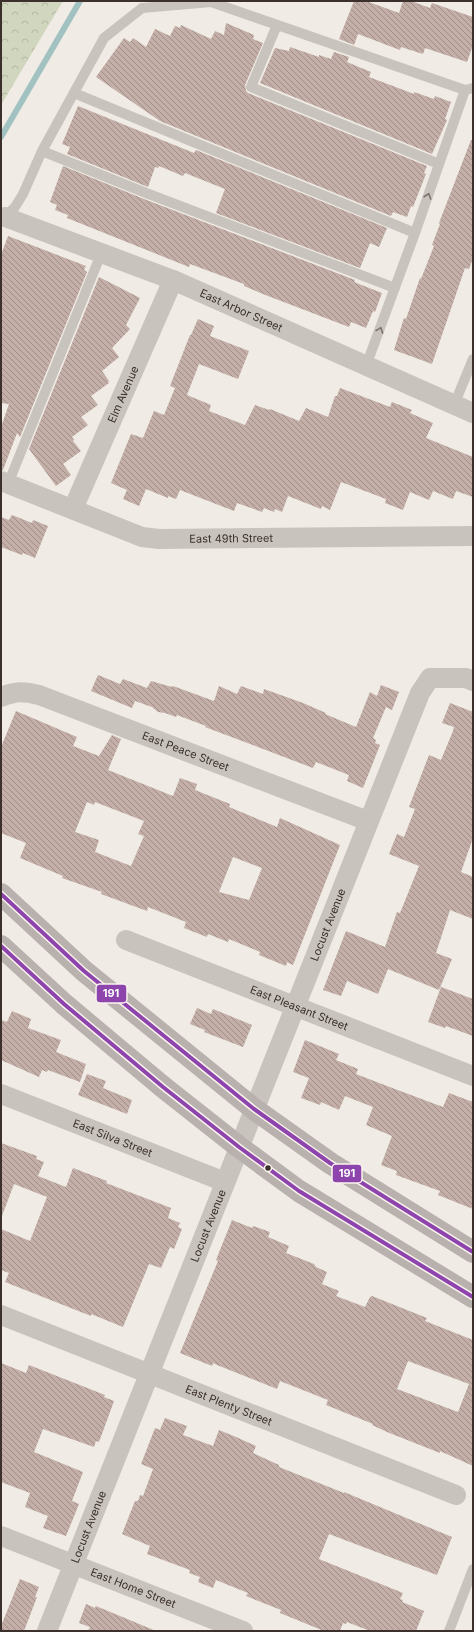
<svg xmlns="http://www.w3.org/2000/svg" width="474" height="1632" font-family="Inter,sans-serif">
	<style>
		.forest { fill: url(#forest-crowns) }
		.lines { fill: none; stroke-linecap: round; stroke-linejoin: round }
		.stream { stroke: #a1c2c1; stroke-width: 6 }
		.building { fill: url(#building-back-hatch); fill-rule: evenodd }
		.service { stroke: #c9c3be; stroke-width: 10 }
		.minor { stroke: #c9c3be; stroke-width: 20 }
		.primary { stroke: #b8b1ad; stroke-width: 22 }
		.bus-1-casing { stroke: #fbf5ee; stroke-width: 7 }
		.bus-1 { stroke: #8e44ad; stroke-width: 4 }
		.oneway { stroke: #7b726d }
		.bus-dot { fill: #3b302b; stroke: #fbf5ee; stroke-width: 1.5 }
		.labels { text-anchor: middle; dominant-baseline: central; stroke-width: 3; stroke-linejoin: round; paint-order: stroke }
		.street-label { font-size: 11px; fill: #3b302b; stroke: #fbf5ee }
		.line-badge { stroke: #fbf5ee; stroke-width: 1.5 }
		.badge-label { font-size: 11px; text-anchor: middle; font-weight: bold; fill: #fff }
	</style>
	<defs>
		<pattern id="forest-crowns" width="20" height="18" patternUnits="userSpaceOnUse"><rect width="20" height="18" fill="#d1d6bf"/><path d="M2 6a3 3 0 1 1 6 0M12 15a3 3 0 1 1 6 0" fill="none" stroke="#b4b8a4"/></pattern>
		<pattern id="building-back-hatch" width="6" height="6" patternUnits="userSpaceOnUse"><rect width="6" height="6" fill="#c3afa7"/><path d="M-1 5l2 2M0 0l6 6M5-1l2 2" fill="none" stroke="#a08f88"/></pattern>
	</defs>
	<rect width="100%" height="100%" fill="#f0ebe5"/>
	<path class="forest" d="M1 1H63L1 105Z"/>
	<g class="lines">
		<path class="stream" d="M1 137 80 1"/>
	</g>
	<path class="building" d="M354 1H366L399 13 403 1H411L430 8 432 3 473 17V45L467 62 425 48 423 54 401 47 400 50 358 34 354 45 339 39Z
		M226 23 254 35 253 39 263 43 245 85 246 91 248 93 427 166 424 173 426 174 413 207 411 206 407 217 393 212 391 216 160 121 96 77 124 38 130 42 133 38 146 47 155 29 170 36 175 26 180 28 181 25 211 39 215 31 224 35Z
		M290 47 319 57V55L331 59 334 52 349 57 347 62 371 72 369 77 414 94V92L434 99 435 96 451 102 445 119 447 120 432 154 260 83 275 48 289 51Z
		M78 106 194 153 196 150 387 228 379 247 370 243 360 268 216 213 225 189 185 173 183 176 159 166 158 168 155 167 148 187 67 154 70 147 62 144Z
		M471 140H473V258L469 269 465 268 432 364 394 350 404 318 406 319 420 278 421 279 434 246 432 245 440 224 439 223Z
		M63 166 144 199 355 280 354 282 382 293 375 312 373 311 366 328 351 322 349 327 268 296 244 286V284L190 264 189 267 67 218 68 215 55 210 57 205 50 202Z
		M8 236 86 266 84 270 87 272 20 437 17 433 3 470H1V427L9 404 1 403V255Z
		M99 277 140 298 126 325 130 329 112 348 119 357 102 371 109 381 108 382 109 383 91 396 98 405 81 417 88 425 72 437 74 440 73 441 81 451 63 464 71 475 56 486 29 449Z
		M198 319 214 326 210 336 249 351 238 379 199 364 187 395 211 405 209 411 245 425 255 405 269 410 270 409 299 421 306 408 328 417 335 396H337L340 388 390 407 392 402 412 410 410 413 433 423 426 438 473 457V497L456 491 453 499 433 491 429 500 410 492 403 510 385 503 386 499 341 482 330 510 322 506 321 509 288 496 282 512 275 509 274 512 264 508 262 512 237 503 234 511 180 490 176 499 168 496V498L146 489 139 506 123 499 127 490 111 483 131 434 143 438 154 411 164 415 175 388 170 386 190 335H191Z
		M12 515 32 523 33 520 48 526 35 558 23 553 22 555 1 547V517L9 520Z
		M98 675 120 684 123 679 147 688 151 681 172 687 173 686 214 701 219 686 237 694 241 686 263 694 264 689 303 703 326 713 325 714 356 727 370 692 377 696 381 685 399 692 392 710 386 707 373 738 376 740 375 743 380 745 363 788 347 781 349 775 316 762 313 768 205 727 206 726 177 715 176 717 165 713 158 712 152 707 135 701 132 708 91 691Z
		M450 703 473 712V838L461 872 473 877V919L450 910 436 953 452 959 439 990 388 969 378 994 347 981 341 996 323 990 346 931 385 947 397 912 400 913 419 866 389 854 397 834 404 837 415 809 409 807 429 755 441 760 453 731 454 727 442 723Z
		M16 711 77 737 73 746 99 756 112 735 121 739 108 770 173 796 180 778 197 784 195 790 230 804 229 807 277 827 280 818 340 845 293 965 287 962 286 966 259 955 260 952 229 939 228 942 208 934 207 937 184 928 186 922 148 907 147 911 101 894 102 892 62 878 63 876 20 858 26 843 1 833V747ZM87 802 94 805 95 802 144 821 138 834 144 836 131 866 95 852 99 840 75 832ZM233 857 262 868 249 900 219 892Z
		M441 987 473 999V1036L446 1026 445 1028 428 1022Z
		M197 1008 211 1014 213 1009 252 1025 243 1047 204 1032 205 1030 190 1024Z
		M12 1011 31 1019 28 1028 61 1040 56 1052 86 1064 80 1082 48 1070 47 1072 42 1070 39 1077 1 1060V1020L7 1022Z
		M305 1040 339 1054 336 1060 358 1069 356 1074 387 1086 443 1107 449 1093 473 1102V1209L438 1195 440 1191 396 1175 397 1171 381 1165 392 1136 366 1125 373 1107 345 1096 339 1110 321 1102 320 1105 301 1098 309 1078 293 1072Z
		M87 1074 106 1081 103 1088 132 1100 127 1114 78 1095Z
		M1 1143 37 1156 36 1159 44 1162 38 1176 66 1187 73 1168 107 1181 106 1183 171 1208 168 1218 180 1223 178 1227 182 1229 174 1249 170 1247 161 1268 149 1264 123 1327 91 1314V1316L5 1282 9 1273 1 1270V1229L30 1241 47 1197 14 1184 2 1216H1Z
		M232 1220 252 1228 253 1226 270 1232 268 1237 289 1246 286 1253 314 1264 316 1267 327 1272 322 1284 339 1291 336 1296 365 1307 370 1297 372 1296 427 1318 425 1321 473 1340V1466L440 1451V1453L387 1432 372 1425 373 1424 326 1405 328 1400 280 1381 277 1389 217 1365 213 1363 212 1366 180 1353 218 1261 216 1260ZM408 1361 469 1384 458 1412 397 1389Z
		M1 1363 26 1373 29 1365 105 1395 104 1397 114 1401 99 1442 96 1441 94 1447 43 1429 34 1452 83 1472 72 1501 79 1504 66 1536 43 1528 48 1516 25 1507 30 1493 1 1482Z
		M165 1418 187 1426 183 1435 213 1446 219 1430 236 1437 256 1446 253 1453 279 1465V1467L344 1493V1492L452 1537 437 1575 329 1534 319 1559 403 1593 400 1599 403 1600 402 1602 424 1611 416 1631H370L347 1622 346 1624 343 1623 340 1631H324L280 1613 281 1610 246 1596 248 1593 216 1580 213 1588 198 1582 200 1577 189 1573 190 1570 147 1554 150 1546 122 1534 135 1501H138L140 1495 143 1496 153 1469 141 1464 155 1428 160 1430Z
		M20 1579 39 1587 35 1597H37L24 1631H1V1626Z
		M86 1604 95 1608 96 1606 156 1631H88L90 1627 79 1623Z"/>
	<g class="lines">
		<path class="service" d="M277 25 251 87 439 164
			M74 93 415 233
			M42 151 146 193 395 288
			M4 218 15 207 23 194 42 151 104 38 142 8 211 2 465 90 473 88
			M366 366 415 233 465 90
			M454 405 473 359
			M8 484 101 254
			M449 1631 473 1569"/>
		<g class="minor">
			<path id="s1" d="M5 217 173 280 473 413"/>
			<path id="s2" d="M1 481 142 537 159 539 473 536"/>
			<path id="s3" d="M73 509 173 280"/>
			<path id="s4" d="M1 697C16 691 23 691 39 695L368 821"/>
			<path id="s5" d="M126 940 473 1076"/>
			<path id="s6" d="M1 1094 225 1182"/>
			<path id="s7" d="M1 1315 456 1495"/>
			<path id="s8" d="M1 1536 243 1631"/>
			<path id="s9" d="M47 1631 420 693 430 678H466L473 681"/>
		</g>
		<path class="primary" d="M1 894 84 971 254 1109 330 1163 473 1252
			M1 946 64 1004 163 1087 239 1147 299 1191 473 1297"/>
		<defs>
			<path id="bus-1" d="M1 894 84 971 254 1109 330 1163 473 1252
				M1 946 64 1004 163 1087 239 1147 299 1191 473 1297"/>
		</defs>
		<use href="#bus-1" class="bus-1-casing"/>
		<use href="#bus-1" class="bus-1"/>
	</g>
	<defs><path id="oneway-chevron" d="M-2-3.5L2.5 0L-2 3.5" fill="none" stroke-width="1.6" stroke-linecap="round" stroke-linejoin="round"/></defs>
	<g class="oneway">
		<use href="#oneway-chevron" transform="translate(428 196) rotate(-71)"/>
		<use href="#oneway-chevron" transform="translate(380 330) rotate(-70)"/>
	</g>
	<circle class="bus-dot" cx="268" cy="1168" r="3.5"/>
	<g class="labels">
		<g class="street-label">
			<text stroke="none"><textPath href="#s1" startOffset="254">East Arbor Street</textPath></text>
			<text stroke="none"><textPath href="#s3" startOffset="125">Elm Avenue</textPath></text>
			<text stroke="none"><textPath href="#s2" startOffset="241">East 49th Street</textPath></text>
			<text stroke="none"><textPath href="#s4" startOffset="196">East Peace Street</textPath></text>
			<text stroke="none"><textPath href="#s9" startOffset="760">Locust Avenue</textPath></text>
			<text stroke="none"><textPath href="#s5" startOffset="186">East Pleasant Street</textPath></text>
			<text stroke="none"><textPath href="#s6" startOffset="120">East Silva Street</textPath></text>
			<text stroke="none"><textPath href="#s9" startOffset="436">Locust Avenue</textPath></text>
			<text stroke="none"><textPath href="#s7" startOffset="245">East Plenty Street</textPath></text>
			<text stroke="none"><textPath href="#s9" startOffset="112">Locust Avenue</textPath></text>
			<text stroke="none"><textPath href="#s8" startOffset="142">East Home Street</textPath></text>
		</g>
	</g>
	<g class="line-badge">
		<rect x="96" y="984" width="31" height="19" rx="4" fill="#8e44ad"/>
		<rect x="332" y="1164" width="30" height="19" rx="4" fill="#8e44ad"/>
	</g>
	<g class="badge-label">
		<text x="111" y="997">191</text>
		<text x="347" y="1177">191</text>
	</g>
	<rect width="474" height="1632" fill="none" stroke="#3b302b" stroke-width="4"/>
</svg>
